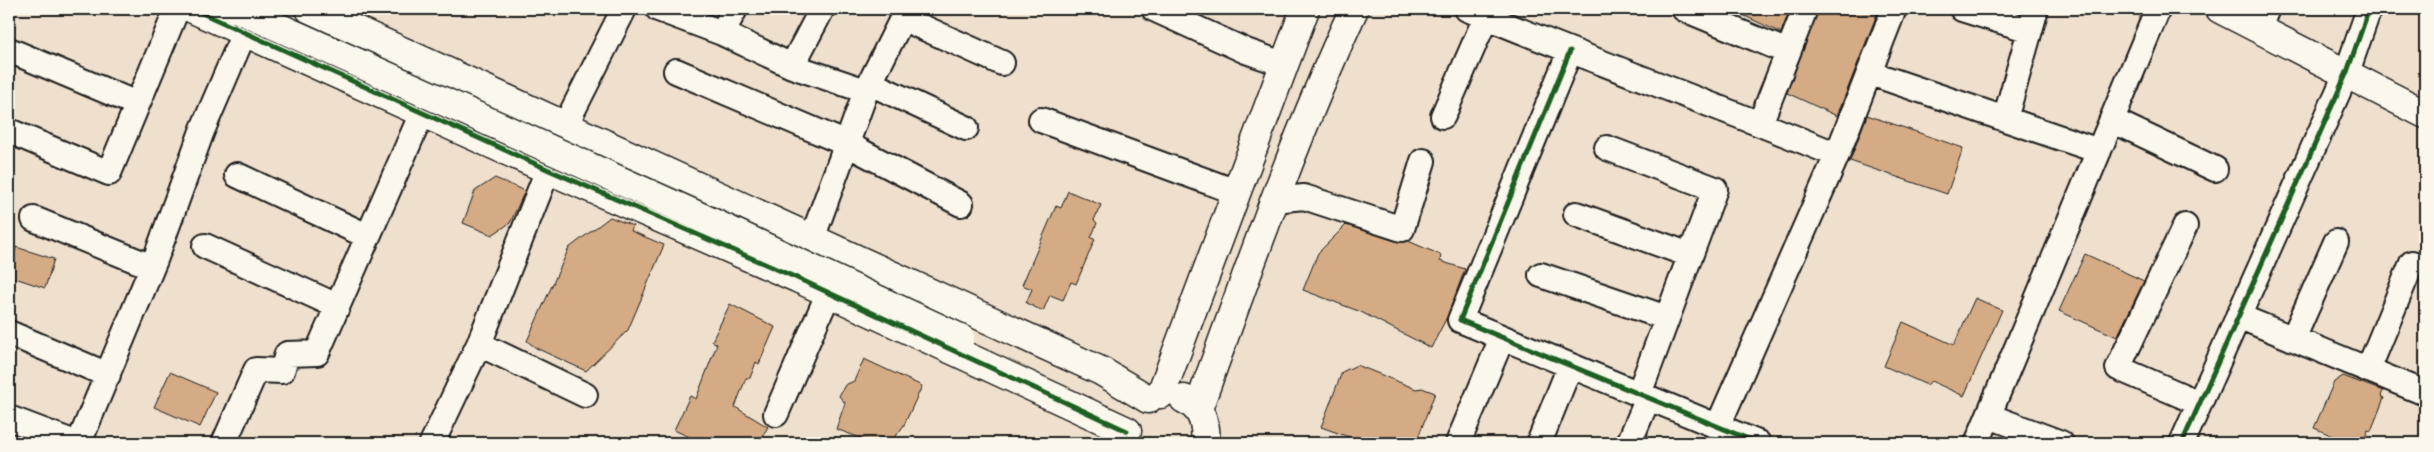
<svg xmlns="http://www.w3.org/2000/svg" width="2434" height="452" font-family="'Architects Daughter',sans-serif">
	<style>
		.building { fill: #d4ab85; stroke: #1c1c1c }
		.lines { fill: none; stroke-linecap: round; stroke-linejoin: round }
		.street-casing { stroke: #1c1c1c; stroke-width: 28 }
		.secondary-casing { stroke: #1c1c1c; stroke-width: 31 }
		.street { stroke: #fbf7ec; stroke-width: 24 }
		.secondary { stroke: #fbf7ec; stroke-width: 28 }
		.secondary-bridge-casing { stroke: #1c1c1c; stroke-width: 31; stroke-linecap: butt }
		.secondary-bridge { stroke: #fbf7ec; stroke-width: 28 }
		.cycleway-casing { stroke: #fbf7ec; stroke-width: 8 }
		.cycleway { stroke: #1b5e20; stroke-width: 5 }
	</style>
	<rect width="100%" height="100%" fill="#efe0cd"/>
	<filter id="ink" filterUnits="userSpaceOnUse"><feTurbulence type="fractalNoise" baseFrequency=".02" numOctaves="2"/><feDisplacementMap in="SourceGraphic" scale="10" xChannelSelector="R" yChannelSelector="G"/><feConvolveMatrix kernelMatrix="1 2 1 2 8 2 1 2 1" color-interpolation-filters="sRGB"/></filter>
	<g filter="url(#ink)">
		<path class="building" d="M1730 9H1790L1781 33Z
			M1818 9H1879L1837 116 1787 93Z
			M1867 115 1963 148 1947 194 1850 161Z
			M495 178 525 191 510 223 492 235 463 223 475 191Z
			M1068 191 1101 205 1094 220 1097 223 1091 238 1095 239 1076 284 1071 282 1063 300 1050 295 1043 311 1026 303 1032 289 1022 285 1056 206 1061 208Z
			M610 217 633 226 631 231 664 245 628 330 586 371 536 348 527 341 569 248Z
			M1346 225 1398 242 1408 241 1441 255 1440 261 1465 269 1447 317 1431 348 1361 312 1303 290 1318 253Z
			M16 247 54 259 45 288 9 276Z
			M2085 254 2144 281 2117 337 2059 311Z
			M1975 298 2002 310 1964 396 1931 381 1927 385 1884 366 1903 322 1954 345Z
			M730 304 775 327 759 364 756 362 750 378H746L735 407 768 427 758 443H703L674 430 690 396 696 399 717 344 712 341Z
			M864 359 922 386 904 425 891 443H874L836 429 845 403 839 396 845 385 854 381Z
			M1357 365 1416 389 1422 388 1435 393 1416 443H1366L1321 427 1342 372Z
			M170 372 216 392 200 427 154 407Z
			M2343 376 2383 391 2381 396 2384 398 2371 431 2368 430 2363 443H2350L2314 428 2334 382Z"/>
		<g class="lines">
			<defs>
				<path id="street" d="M658 9 722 33 792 66 866 91
					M1154 9 1246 51 1283 64
					M1467 9C1589 60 1714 104 1837 155
					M1684 9 1788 52
					M1962 9 2030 30
					M902 18 1002 63
					M2259 27 2267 9
					M722 33 735 9
					M9 50 137 104
					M1570 51 1460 320 1758 443
					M792 66 822 9
					M676 71 847 144 961 204
					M1870 73 2099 151
					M870 83 966 128
					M1443 116 1486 17
					M2005 119 2036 9
					M1041 120 1236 192
					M2112 120 2215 169
					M1760 124 1805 9
					M9 131 109 173 177 9
					M1607 148 1715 189 1639 394
					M237 175 367 236
					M1274 200 1304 197 1402 229 1423 161
					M1576 214 1690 255
					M34 219 152 267
					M2185 226 2118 368 2199 403
					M812 239 866 91 907 9
					M205 246 337 306
					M1541 275 1667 318
					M2238 316 2425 393
					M9 333 108 375
					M2293 339 2336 242
					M479 344 585 395
					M2368 370 2412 263
					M776 414 829 292
					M1989 416 2061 443
					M9 418 75 443
					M1718 426 1837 155 1894 9
					M79 443 155 260 202 131 244 33
					M224 443 256 370 282 371 287 354 317 353 422 113
					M432 443 479 344 566 124 624 9
					M1458 443 1502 338
					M1539 443 1570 366
					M1629 443 1648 398
					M1977 443 2158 9
					M2182 443 2347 72 2369 9"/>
				<path id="secondary" d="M193 9 549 170 797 278 1127 431
					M310 9 1101 371 1148 399
					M2220 9 2425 114
					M1161 394 1305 9
					M1184 399C1202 407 1207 425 1205 443
					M1198 409C1247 274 1294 139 1354 9"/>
			</defs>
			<use href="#street" class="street-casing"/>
			<use href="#secondary" class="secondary-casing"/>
			<use href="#street" class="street"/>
			<use href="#secondary" class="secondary"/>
			<defs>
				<path id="secondary-bridge" d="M238 9 692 213 960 338"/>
			</defs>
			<use href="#secondary-bridge" class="secondary-bridge-casing"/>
			<use href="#secondary-bridge" class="secondary-bridge"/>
			<defs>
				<path id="cycleway" d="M193 9 549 170 797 278 1127 431
					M1570 51 1460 320 1758 443
					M2182 443 2347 72 2369 9"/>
			</defs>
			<use href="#cycleway" class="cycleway-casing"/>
			<use href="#cycleway" class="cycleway"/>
		</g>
	</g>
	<rect width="2434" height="452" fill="none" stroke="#fbf7ec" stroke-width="30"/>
	<rect x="15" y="15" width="2404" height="422" fill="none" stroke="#1c1c1c" stroke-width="2" filter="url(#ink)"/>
</svg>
